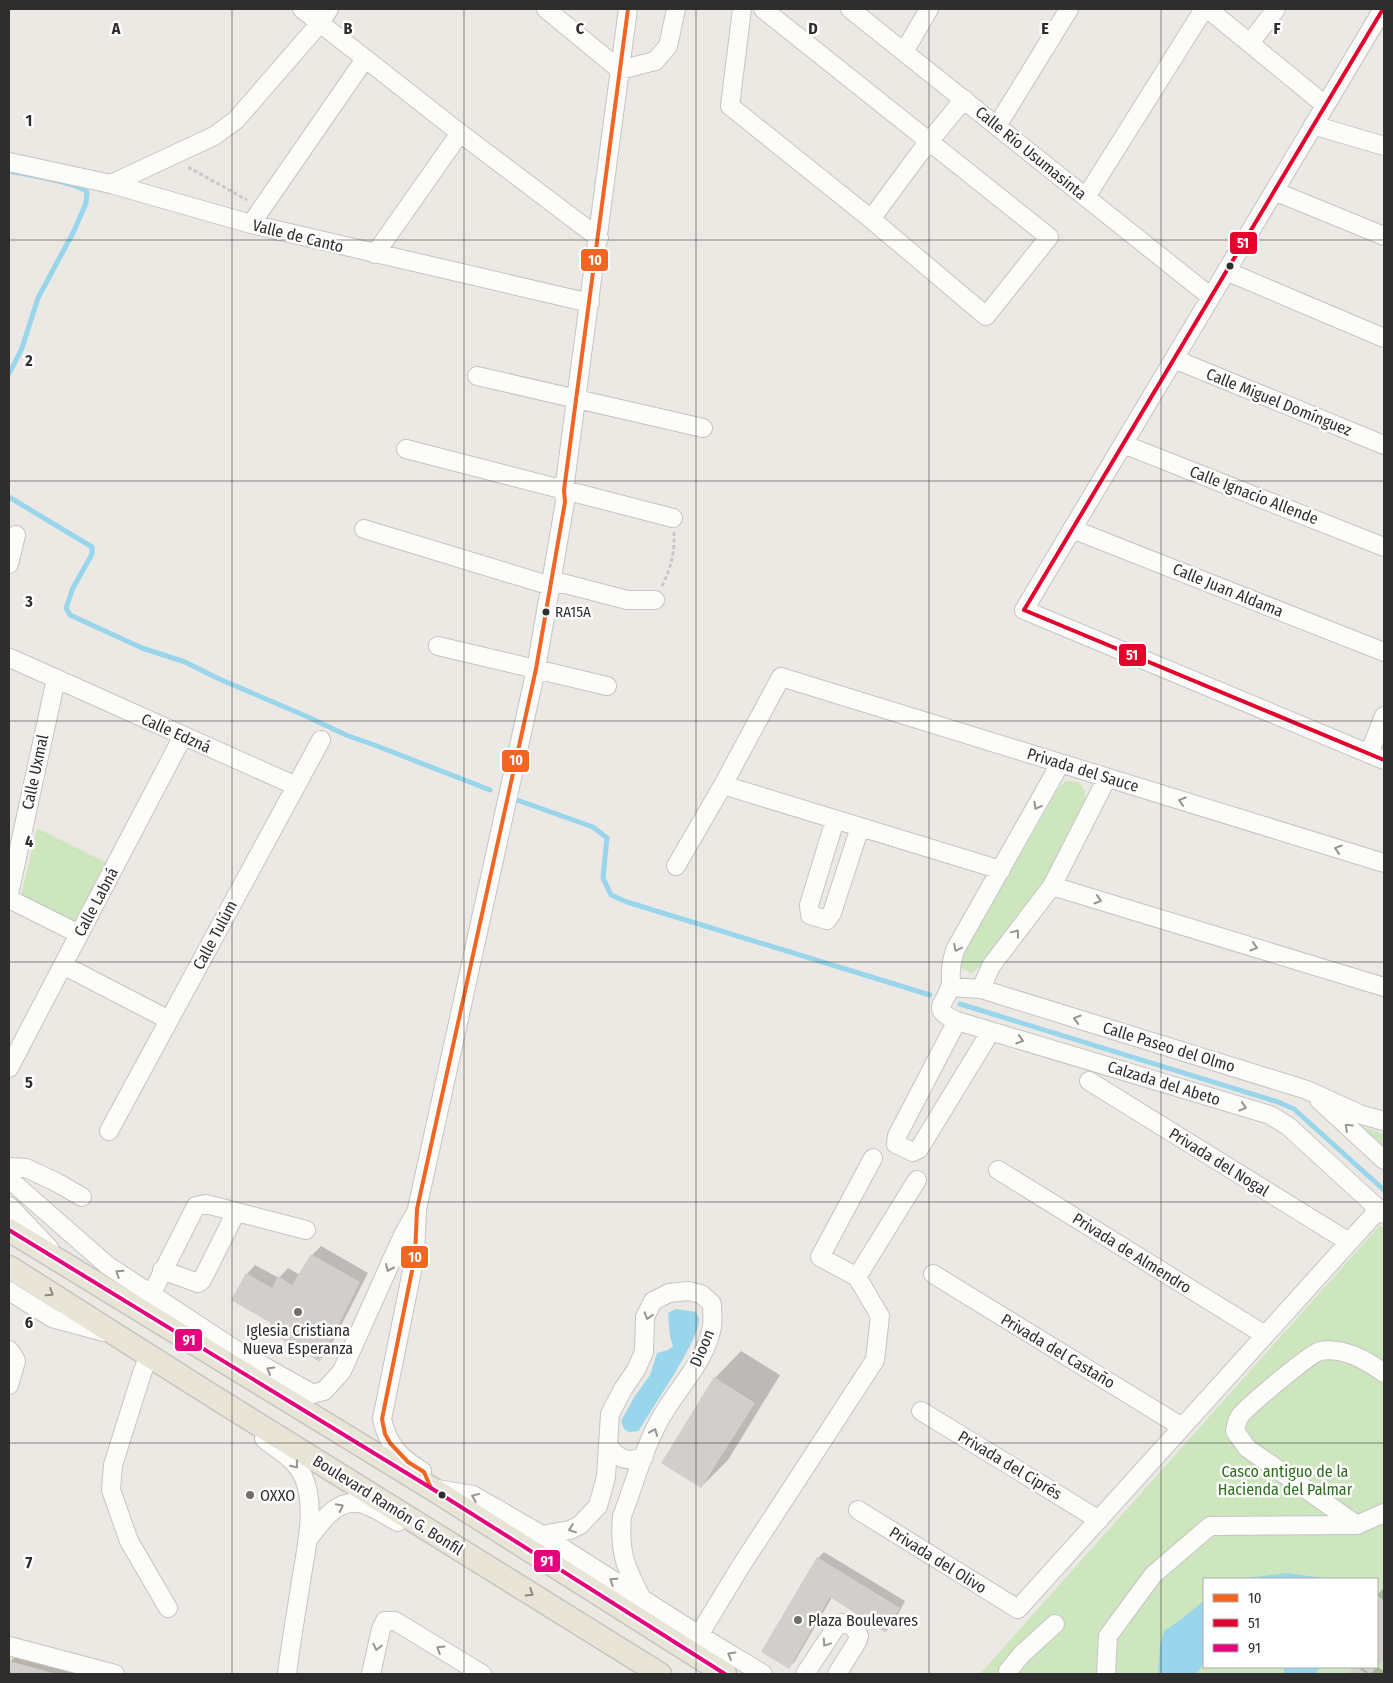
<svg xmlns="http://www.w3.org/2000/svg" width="1393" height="1683" font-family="'Fira Sans Condensed',sans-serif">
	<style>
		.education { fill: #e6e0d3 }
		.green { fill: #cee6be; fill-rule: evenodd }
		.water { fill: #99d6ec }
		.shadow { fill: #0003 }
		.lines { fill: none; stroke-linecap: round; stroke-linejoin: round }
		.stream { stroke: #99d6ec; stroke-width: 5 }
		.building { fill: #d1cecb }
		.minor-casing { stroke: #c5c4c5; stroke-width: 20 }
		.major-casing { stroke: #c6c5c4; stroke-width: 25 }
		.path { stroke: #c9c9c8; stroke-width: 3; stroke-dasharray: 4 2.5; stroke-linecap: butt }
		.minor { stroke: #fcfcfb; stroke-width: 18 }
		.major { stroke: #e8e4d6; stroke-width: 22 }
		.bus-1-casing { stroke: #fff; stroke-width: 8 }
		.bus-2-casing { stroke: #fff; stroke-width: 8 }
		.bus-3-casing { stroke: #fff; stroke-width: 8 }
		.bus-1 { stroke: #f26522; stroke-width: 4 }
		.bus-2 { stroke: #e4002b; stroke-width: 4 }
		.bus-3 { stroke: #e5007d; stroke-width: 4 }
		.oneway { stroke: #959594 }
		.oneway2 { stroke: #8b8982 }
		.grid { fill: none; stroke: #2e2e2e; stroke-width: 1; stroke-opacity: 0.55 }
		.bus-dot { fill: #2e2e2e; stroke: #fff; stroke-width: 2 }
		.poi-dot { fill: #706f6e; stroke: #fff; stroke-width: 2 }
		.labels { text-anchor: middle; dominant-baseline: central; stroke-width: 5; stroke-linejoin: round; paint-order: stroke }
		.bus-label { font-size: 15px; fill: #2e2e2e; stroke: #fff; text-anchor: start }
		.street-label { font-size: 16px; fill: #2e2e2e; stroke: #fff }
		.poi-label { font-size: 16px; fill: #2e2e2e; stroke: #fff; text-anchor: start }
		.park-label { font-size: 16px; fill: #2c6e1b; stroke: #fff }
		.grid-label { font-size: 16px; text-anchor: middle; font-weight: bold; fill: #2e2e2e; stroke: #fff; stroke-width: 5; stroke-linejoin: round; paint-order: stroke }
		.line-badge { stroke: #fff; stroke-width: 2 }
		.badge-label { font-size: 14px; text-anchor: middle; font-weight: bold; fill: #fff }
	</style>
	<rect width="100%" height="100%" fill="#ece8e4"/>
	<path class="education" d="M9 1653 88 1674H9Z"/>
	<path class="green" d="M1066 781 1078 782 1085 791V803L1037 893 984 962 972 973 961 968 963 954 1059 787Z
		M37 828 107 863 74 924 21 896Z
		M1360 1126 1384 1134V1148Z
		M1380 1225 1384 1229V1674H980ZM1204 1579H1377V1667H1204Z"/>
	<path class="water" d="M676 1309 696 1312C697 1313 699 1319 699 1320 699 1341 651 1409 639 1431L629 1432 624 1429 621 1421 635 1396 650 1375 657 1353 668 1350 673 1346 670 1337 668 1313Z
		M1287 1573 1331 1579H1237H1238Z
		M1204 1601V1664L1196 1674H1158L1160 1645 1164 1631 1180 1620Z
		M1285 1667H1319L1317 1674H1283Z"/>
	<path class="shadow" d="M321 1246 368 1273 328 1351 319 1360 273 1323 247 1274 255 1265 279 1278 288 1268 300 1275 312 1255Z
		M741 1351 780 1375 728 1460 701 1487 715 1378Z
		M824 1552 905 1601 892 1625 886 1631 832 1597 795 1661 788 1668 818 1558Z
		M1383 1589 1384 1658 1377 1666 1384 1671V1674H1350L1355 1667H1377V1595Z
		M19 1653 90 1674H9L10 1662Z"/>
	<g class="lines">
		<path class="stream" d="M9 374 22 348 38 298 74 231 86 203 87 192C78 183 29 175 13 172
			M9 497 92 547V554L73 588 66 608 70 615 142 648 185 662 217 678 308 717 346 735 377 746 490 790
			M517 800 593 827 607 838 603 878 611 895 627 902 930 995
			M960 1004 1278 1102 1294 1109 1384 1190"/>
	</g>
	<path class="building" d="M311 1254 360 1282 320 1362 267 1331 271 1323 231 1300 246 1273 272 1288 278 1276 292 1285Z
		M714 1377 755 1403 701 1488 661 1463Z
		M817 1557 900 1608 886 1633 830 1597 789 1669 761 1652Z
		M1377 1595 1384 1601V1658L1371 1674H1370L1361 1667H1377Z
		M9 1661 56 1674H9Z
		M1354 1667H1357L1367 1674H1348Z"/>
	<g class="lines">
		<defs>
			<path id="minor" d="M302 9 460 133 599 238
				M546 9 620 70 655 61 668 46 676 9
				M742 9 730 106 871 219 986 316 1049 237 763 9
				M850 9 1211 297
				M1208 9 1325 105
				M1383 9 1024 610 1384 760
				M1250 43 1276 9
				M904 52 929 9
				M1313 125 1384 146
				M997 126 1069 9
				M9 162 111 184 251 224 590 303
				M111 184 214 136 236 120 320 23 329 9
				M1274 191 1384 236
				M1086 197 1204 9
				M871 219 919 154 964 99
				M251 224 365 59
				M375 254 460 133
				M1226 271 1384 338
				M1174 359 1384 445
				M477 376 703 428
				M1123 444 1384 547
				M406 449 673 518
				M364 529 551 586 562 583 627 600H655
				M1072 529 1384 652
				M9 564 16 535
				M438 646 607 686
				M10 658 296 786
				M1369 754 1384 716
				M1060 764 955 950C953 957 951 964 951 970 950 975 952 982 950 987 945 1005 929 1009 957 1021L1270 1115 1288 1126 1384 1214
				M723 785 1001 870
				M835 820 809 905 810 915 827 920 832 913 860 827
				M676 866 723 785 781 677 1384 863
				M1052 886 1384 987
				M9 894 56 679
				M9 899 79 934
				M63 965 169 1020
				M950 987 981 989 1307 1090 1362 1115 1384 1121
				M981 989 991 966 1052 886 1107 778
				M957 1021 897 1136 896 1144 913 1152 919 1149 991 1031
				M9 1068 183 736
				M1089 1081 1349 1242
				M1319 1100 1384 1160
				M109 1131 321 740
				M9 1167 26 1168 58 1183 82 1197
				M998 1170 1265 1335
				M9 1179 107 1265 242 1354 313 1394
				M9 1206 49 1248
				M162 1270 198 1283 202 1280 236 1212
				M933 1274 1182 1427
				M857 1277 917 1180
				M9 1291 52 1318 104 1332
				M151 1295 196 1206 206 1204 306 1230
				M9 1350 13 1355 16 1361 9 1385
				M149 1355 142 1373 113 1465 111 1490 129 1541 168 1608
				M301 1396 324 1391 342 1371 403 1235 415 1214
				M921 1411 1099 1520
				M264 1439C278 1450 295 1459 303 1476 316 1504 307 1545 302 1575 297 1608 291 1641 287 1674
				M608 1444C616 1459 628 1463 644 1457
				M422 1471C399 1457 388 1445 382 1419L415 1256 417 1209 536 669 565 502 564 490 628 9
				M437 1489 473 1495 542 1535 699 1635 763 1674
				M858 1510 1018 1609 1379 1209
				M1357 1525 1247 1448 1235 1431C1236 1426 1237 1420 1240 1416 1246 1407 1311 1353 1320 1351 1344 1347 1366 1360 1384 1373
				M542 1535 570 1530 580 1525 598 1506 606 1477 610 1414 623 1389 636 1370 644 1352 645 1317 653 1301 669 1293 688 1291 701 1294 712 1304C712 1312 713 1320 712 1327 705 1364 674 1391 658 1423 642 1452 634 1486 622 1516 619 1552 625 1566 641 1597
				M307 1541C320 1524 337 1496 363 1504 375 1508 387 1516 398 1522
				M693 1645 739 1569 875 1360 880 1316 857 1277 820 1257 873 1158
				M9 1646 115 1674
				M371 1674 381 1629 385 1621H395L482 1674
				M805 1674 836 1627 842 1623 853 1626 859 1636 857 1642 837 1674
				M1008 1674V1671L1022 1654 1055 1624
				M1106 1674 1108 1636 1153 1575 1210 1526 1357 1525 1384 1513"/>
			<path id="major" d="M9 1230 431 1488 725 1674
				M9 1267 203 1390 660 1674"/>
		</defs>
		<use href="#minor" class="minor-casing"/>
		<use href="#major" class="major-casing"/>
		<path class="path" d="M188 167 247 200
			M662 586C671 569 675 551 674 532"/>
		<use href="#minor" class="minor"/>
		<use href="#major" class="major"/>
		<defs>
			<path id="bus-1" d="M431 1488 424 1472 408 1462 390 1443 385 1434 382 1419 415 1256 417 1209 536 669 565 502 564 490 628 9"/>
			<path id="bus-2" d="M1383 9 1024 610 1384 760"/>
			<path id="bus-3" d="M9 1230 431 1488 725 1674"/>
		</defs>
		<use href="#bus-1" class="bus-1-casing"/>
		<use href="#bus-2" class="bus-2-casing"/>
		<use href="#bus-3" class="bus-3-casing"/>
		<use href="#bus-1" class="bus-1"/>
		<use href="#bus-2" class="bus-2"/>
		<use href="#bus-3" class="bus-3"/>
	</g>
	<defs><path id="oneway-chevron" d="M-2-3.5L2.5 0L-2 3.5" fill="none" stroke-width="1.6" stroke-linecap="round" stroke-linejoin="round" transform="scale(1.25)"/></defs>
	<g class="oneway">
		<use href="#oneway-chevron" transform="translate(1182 801) rotate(-163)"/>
		<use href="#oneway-chevron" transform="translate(1037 806) rotate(119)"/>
		<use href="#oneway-chevron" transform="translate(1338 849) rotate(-163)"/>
		<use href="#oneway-chevron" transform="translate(1098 900) rotate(17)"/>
		<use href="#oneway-chevron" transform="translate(1016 933) rotate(-53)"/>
		<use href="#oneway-chevron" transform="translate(1254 947) rotate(17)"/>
		<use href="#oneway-chevron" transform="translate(957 948) rotate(116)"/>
		<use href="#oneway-chevron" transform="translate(1077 1019) rotate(-163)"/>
		<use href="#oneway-chevron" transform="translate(1020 1040) rotate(17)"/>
		<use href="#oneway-chevron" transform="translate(1243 1107) rotate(17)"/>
		<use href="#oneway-chevron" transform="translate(1348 1127) rotate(-137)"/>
		<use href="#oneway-chevron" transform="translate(389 1268) rotate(114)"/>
		<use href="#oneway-chevron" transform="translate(119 1273) rotate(-146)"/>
		<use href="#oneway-chevron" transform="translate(648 1316) rotate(107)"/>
		<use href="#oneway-chevron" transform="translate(270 1370) rotate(-150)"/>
		<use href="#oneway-chevron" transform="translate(654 1432) rotate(-68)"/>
		<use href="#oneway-chevron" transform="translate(295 1465) rotate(52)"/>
		<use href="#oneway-chevron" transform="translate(475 1497) rotate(-158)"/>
		<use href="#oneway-chevron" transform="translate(340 1507) rotate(-27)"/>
		<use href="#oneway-chevron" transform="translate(572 1529) rotate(159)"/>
		<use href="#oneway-chevron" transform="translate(613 1581) rotate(-147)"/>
		<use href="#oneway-chevron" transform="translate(826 1643) rotate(124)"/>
		<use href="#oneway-chevron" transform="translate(377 1647) rotate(103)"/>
		<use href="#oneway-chevron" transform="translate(440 1649) rotate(-148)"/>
		<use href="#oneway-chevron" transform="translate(731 1655) rotate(-149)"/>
	</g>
	<g class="oneway2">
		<use href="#oneway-chevron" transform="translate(50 1293) rotate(33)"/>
		<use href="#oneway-chevron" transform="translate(530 1593) rotate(32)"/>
	</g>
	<path class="grid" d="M232 9V1674M464 9V1674M696 9V1674M929 9V1674M1161 9V1674M9 240H1384M9 481H1384M9 721H1384M9 962H1384M9 1202H1384M9 1443H1384"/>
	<g class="bus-dot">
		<circle cx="1230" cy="266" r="4.5"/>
		<circle cx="546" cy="612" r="4.5"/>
		<circle cx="442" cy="1495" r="4.5"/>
	</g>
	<g class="poi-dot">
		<circle cx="298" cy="1312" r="5"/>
		<circle cx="250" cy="1495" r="5"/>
		<circle cx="798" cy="1620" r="5"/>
	</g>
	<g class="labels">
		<g class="bus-label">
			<text x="555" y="612">RA15A</text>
		</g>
		<g class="street-label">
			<text transform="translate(1031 153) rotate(39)">Calle Río Usumasinta</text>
			<text transform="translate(298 236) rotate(14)">Valle de Canto</text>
			<text transform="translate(1279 402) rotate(22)">Calle Miguel Domínguez</text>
			<text transform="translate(1254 495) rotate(21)">Calle Ignacio Allende</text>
			<text transform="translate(1228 590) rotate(22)">Calle Juan Aldama</text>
			<text transform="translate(176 733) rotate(24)">Calle Edzná</text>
			<text transform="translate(1083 770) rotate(17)">Privada del Sauce</text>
			<text transform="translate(35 772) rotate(-78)">Calle Uxmal</text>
			<text transform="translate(96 902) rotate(-62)">Calle Labná</text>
			<text transform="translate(215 935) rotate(-62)">Calle Tulúm</text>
			<text transform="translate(1169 1047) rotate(17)">Calle Paseo del Olmo</text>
			<text transform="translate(1164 1083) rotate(17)">Calzada del Abeto</text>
			<text transform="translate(1219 1162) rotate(32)">Privada del Nogal</text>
			<text transform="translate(1132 1253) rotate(32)">Privada de Almendro</text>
			<text transform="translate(702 1348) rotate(-67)">Dioon</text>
			<text transform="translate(1058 1351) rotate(31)">Privada del Castaño</text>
			<text transform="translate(1010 1465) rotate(31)">Privada del Ciprés</text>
			<text transform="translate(388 1505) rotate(32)">Boulevard Ramón G. Bonfil</text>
			<text transform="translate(938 1560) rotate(32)">Privada del Olivo</text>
		</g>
		<g class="poi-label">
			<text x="298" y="1330" text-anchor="middle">Iglesia Cristiana<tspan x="298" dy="18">Nueva Esperanza</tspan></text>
			<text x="260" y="1495">OXXO</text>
			<text x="808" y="1620">Plaza Boulevares</text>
		</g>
		<g class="park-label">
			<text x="1285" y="1471">Casco antiguo de la<tspan x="1285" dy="18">Hacienda del Palmar</tspan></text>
		</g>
	</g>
	<g class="grid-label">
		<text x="116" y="34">A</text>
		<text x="348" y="34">B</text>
		<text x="580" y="34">C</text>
		<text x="813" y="34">D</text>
		<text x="1045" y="34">E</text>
		<text x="1277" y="34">F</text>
		<text x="29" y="126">1</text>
		<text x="29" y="366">2</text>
		<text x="29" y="607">3</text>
		<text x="29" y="847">4</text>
		<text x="29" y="1088">5</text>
		<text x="29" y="1328">6</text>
		<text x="29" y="1568">7</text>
	</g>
	<g class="line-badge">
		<rect x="1229" y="231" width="29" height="24" rx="5" fill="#e4002b"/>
		<rect x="580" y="248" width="29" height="24" rx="5" fill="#f26522"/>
		<rect x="1118" y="643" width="29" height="24" rx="5" fill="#e4002b"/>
		<rect x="501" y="749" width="29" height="24" rx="5" fill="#f26522"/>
		<rect x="400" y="1245" width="29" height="24" rx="5" fill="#f26522"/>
		<rect x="174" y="1328" width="29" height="24" rx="5" fill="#e5007d"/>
		<rect x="533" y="1549" width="28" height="24" rx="5" fill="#e5007d"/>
	</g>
	<g class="badge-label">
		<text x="1243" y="248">51</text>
		<text x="595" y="265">10</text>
		<text x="1132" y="660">51</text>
		<text x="516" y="765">10</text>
		<text x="415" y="1262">10</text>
		<text x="189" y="1345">91</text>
		<text x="547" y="1566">91</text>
	</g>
	<rect width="1393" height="1683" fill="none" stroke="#2e2e2e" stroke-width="20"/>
	<rect x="1203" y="1578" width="175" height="90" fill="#ffffff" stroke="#ababab"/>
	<rect x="1213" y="1594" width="25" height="8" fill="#f26522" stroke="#ababab"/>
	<text x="1248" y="1603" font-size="15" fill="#2e2e2e">10</text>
	<rect x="1213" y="1619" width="25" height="8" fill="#e4002b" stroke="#ababab"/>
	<text x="1248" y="1628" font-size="15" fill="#2e2e2e">51</text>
	<rect x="1213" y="1644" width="25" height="8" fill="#e5007d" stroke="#ababab"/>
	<text x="1248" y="1653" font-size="15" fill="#2e2e2e">91</text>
</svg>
